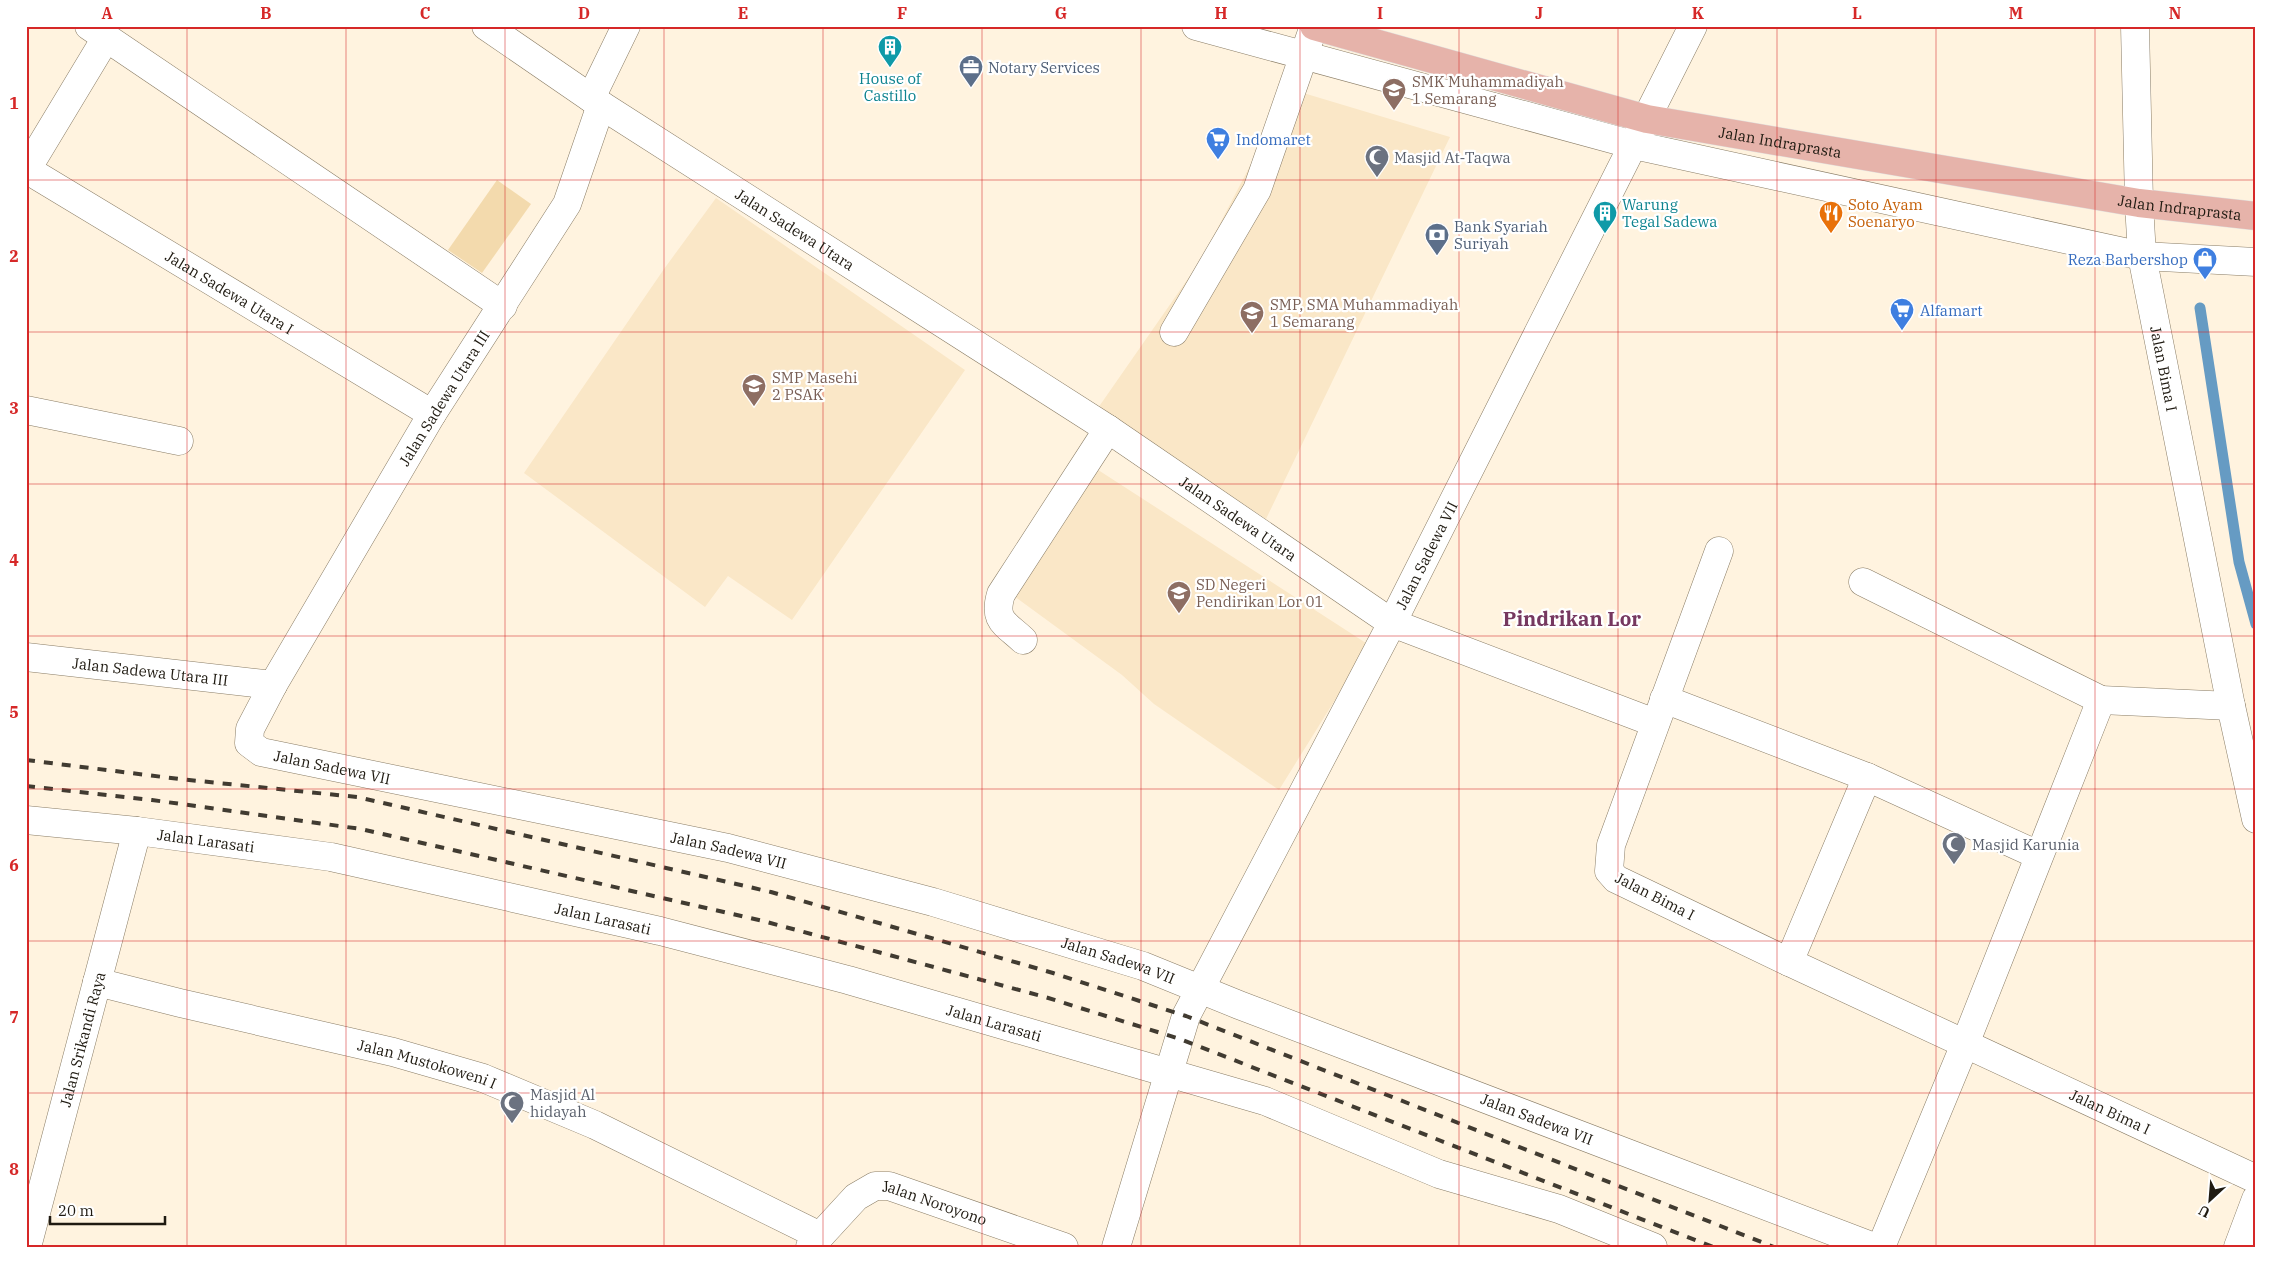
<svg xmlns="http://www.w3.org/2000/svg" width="2282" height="1273" font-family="'IBM Plex Serif',serif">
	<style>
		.built { fill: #fae7c7 }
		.pitch { fill: #f3daad }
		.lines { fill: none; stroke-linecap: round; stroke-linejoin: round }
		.stream { stroke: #669bc3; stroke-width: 11 }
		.pedestrian-casing { stroke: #8a7d66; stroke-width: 29 }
		.minor-casing { stroke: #8a7d66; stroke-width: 29 }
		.primary-casing { stroke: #e0dfde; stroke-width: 29 }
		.pedestrian { stroke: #fff; stroke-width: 28 }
		.minor { stroke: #fff; stroke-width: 28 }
		.primary { stroke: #e6b3aa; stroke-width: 28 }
		.rail { stroke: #413b31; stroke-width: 4; stroke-dasharray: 9 9; stroke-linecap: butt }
		.grid { fill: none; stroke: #d62828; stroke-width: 1; stroke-opacity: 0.55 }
		.labels { text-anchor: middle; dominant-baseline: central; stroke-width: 4.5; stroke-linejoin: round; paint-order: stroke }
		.service-label { font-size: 15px; fill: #4e5e75; stroke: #fff; text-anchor: start }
		.culture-label { font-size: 15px; fill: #0d838f; stroke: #fff }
		.education-label { font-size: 15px; fill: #785e54; stroke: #fff; text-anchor: start }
		.shop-label { font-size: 15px; fill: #366cbe; stroke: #fff; text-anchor: start }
		.street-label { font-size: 15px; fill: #1f1a11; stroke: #fff }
		.worship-label { font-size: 15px; fill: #5b616d; stroke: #fff; text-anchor: start }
		.food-label { font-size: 15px; fill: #c56008; stroke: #fff; text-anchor: start }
		.district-label { font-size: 20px; font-weight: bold; fill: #763860; stroke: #fff }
		.neatline { fill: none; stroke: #d62828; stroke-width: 2 }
		.grid-label { font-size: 16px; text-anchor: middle; font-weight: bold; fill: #d62828 }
	</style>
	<rect width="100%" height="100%" fill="#fff3df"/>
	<path class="built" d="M1290 89 1450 137 1266 519 1098 408 1201 260Z
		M716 198 965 370 792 620 728 576 705 607 524 473 664 269Z
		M1075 455 1369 645 1279 790 1154 704 1122 675 995 582Z"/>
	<path class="pitch" d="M497 180 531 204 482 273 448 250Z"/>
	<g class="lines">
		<path class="stream" d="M2200 308 2239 562 2256 624"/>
		<defs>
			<path id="pedestrian" d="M1196 26 1634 145 2142 256 2256 262"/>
			<g id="minor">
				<path d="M89 26 503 306"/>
				<path id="s1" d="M486 26 601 105 1108 429 1392 623 1655 723"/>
				<path id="s2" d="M2135 26 2139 203 2142 256 2231 706 2256 819"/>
				<path d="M591 98 626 26"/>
				<path id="s3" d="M601 105 567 204 432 414 273 685 250 729 249 743 261 752 728 848 933 902 1143 966 1239 1005 1874 1247"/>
				<path id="s4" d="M26 169 432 414"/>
				<path d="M27 169 106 38"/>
				<path d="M1174 332 1257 190 1314 26"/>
				<path d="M26 410 179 441"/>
				<path id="s5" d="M1719 551 1611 845 1609 871 1616 879 1789 962 2256 1179"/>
				<path d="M1863 582 2101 700"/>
				<path d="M1023 640C1005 623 993 621 1001 594L1108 429"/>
				<path id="s6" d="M26 657 273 685"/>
				<path d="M1664 699 1867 777 2038 855"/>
				<path id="s7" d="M26 820 137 831 331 857 660 931 848 980 1265 1101 1439 1174 1559 1209 1653 1247"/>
				<path d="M1789 962 1867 777"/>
				<path id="s8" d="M97 982 180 1003 393 1052 483 1078 595 1125 820 1236"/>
				<path id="s9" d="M27 1247 137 831"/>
				<path id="s10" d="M810 1247 856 1197 875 1186H889L1064 1247"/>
				<path id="s11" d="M1116 1247 1186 1016 1392 623 1693 26"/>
				<path d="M1881 1247 1965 1044 2101 700 2231 706"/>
				<path d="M2238 1247 2256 1199"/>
			</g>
			<g id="primary">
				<path id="s12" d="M1314 26 1647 119 2139 203 2256 216"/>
			</g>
		</defs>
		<use href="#pedestrian" class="pedestrian-casing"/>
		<use href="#minor" class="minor-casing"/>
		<use href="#primary" class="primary-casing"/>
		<use href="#pedestrian" class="pedestrian"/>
		<use href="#minor" class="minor"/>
		<use href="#primary" class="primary"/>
		<path class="rail" d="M26 760 179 779 357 797 771 892 1053 973 1186 1016 1774 1247
			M26 786 152 800 361 829 763 921 1045 997 1180 1039 1713 1247"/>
	</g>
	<path class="grid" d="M187 26V1247M346 26V1247M505 26V1247M664 26V1247M823 26V1247M982 26V1247M1141 26V1247M1300 26V1247M1459 26V1247M1618 26V1247M1777 26V1247M1936 26V1247M2095 26V1247M26 180H2256M26 332H2256M26 484H2256M26 636H2256M26 789H2256M26 941H2256M26 1093H2256"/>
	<defs>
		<symbol id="building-pin" viewBox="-11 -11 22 30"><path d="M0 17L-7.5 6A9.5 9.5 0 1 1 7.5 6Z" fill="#0f9aa8" stroke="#fff"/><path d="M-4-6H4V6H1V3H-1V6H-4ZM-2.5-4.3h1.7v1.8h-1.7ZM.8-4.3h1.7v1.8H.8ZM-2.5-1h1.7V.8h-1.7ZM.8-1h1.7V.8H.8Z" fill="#fff"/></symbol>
		<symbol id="office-pin" viewBox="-11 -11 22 30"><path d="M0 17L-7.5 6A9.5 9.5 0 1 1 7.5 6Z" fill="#5c6f8a" stroke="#fff"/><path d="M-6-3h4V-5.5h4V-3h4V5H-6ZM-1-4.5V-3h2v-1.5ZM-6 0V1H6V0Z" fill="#fff"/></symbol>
		<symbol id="school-pin" viewBox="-11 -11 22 30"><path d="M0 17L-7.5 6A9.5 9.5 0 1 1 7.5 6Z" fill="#8d6e63" stroke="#fff"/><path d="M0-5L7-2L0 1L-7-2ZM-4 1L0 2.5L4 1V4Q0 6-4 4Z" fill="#fff"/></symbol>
		<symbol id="supermarket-pin" viewBox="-11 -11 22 30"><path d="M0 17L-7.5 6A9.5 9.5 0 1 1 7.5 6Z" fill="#3f7fe0" stroke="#fff"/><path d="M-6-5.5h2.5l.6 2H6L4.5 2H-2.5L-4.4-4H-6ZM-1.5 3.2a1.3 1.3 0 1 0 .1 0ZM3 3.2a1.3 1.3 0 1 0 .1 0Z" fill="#fff"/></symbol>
		<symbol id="mosque-pin" viewBox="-11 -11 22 30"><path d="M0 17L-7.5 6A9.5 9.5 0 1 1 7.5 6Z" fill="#6b7280" stroke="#fff"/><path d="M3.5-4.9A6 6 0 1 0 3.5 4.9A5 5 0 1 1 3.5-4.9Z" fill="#fff"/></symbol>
		<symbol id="restaurant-pin" viewBox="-11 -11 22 30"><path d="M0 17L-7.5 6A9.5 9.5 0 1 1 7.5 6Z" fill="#e8710a" stroke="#fff"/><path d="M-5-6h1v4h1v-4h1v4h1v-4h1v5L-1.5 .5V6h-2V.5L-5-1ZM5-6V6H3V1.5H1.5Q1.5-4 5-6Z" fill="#fff"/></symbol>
		<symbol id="bank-pin" viewBox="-11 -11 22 30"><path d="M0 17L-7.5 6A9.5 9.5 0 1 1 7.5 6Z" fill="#5c6f8a" stroke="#fff"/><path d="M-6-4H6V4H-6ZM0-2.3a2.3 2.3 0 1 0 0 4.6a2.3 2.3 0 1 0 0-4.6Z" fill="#fff"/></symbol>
		<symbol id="shop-pin" viewBox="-11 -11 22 30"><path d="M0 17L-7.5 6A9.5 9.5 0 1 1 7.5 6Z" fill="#3f7fe0" stroke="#fff"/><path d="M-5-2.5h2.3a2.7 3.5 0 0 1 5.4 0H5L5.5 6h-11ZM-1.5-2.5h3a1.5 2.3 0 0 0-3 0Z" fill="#fff"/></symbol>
	</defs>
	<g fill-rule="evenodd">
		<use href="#building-pin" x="876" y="33" width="28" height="38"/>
		<use href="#office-pin" x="957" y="53" width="28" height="38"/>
		<use href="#school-pin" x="1380" y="76" width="28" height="38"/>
		<use href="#supermarket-pin" x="1204" y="125" width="28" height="38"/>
		<use href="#mosque-pin" x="1363" y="143" width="28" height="38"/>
		<use href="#building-pin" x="1591" y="199" width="28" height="38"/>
		<use href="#restaurant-pin" x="1817" y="199" width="28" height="38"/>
		<use href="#bank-pin" x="1423" y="221" width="28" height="38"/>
		<use href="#shop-pin" x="2191" y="245" width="28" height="38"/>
		<use href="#supermarket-pin" x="1888" y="296" width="28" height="38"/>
		<use href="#school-pin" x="1238" y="299" width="28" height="38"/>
		<use href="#school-pin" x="740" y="372" width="28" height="38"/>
		<use href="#school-pin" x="1165" y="579" width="28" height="38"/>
		<use href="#mosque-pin" x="1940" y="830" width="28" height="38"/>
		<use href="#mosque-pin" x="498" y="1089" width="28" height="38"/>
	</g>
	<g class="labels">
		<g class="service-label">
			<text x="988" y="67">Notary Services</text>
			<text x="1454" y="226">Bank Syariah<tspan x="1454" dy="17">Suriyah</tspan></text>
		</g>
		<g class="culture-label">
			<text x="890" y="78">House of<tspan x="890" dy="17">Castillo</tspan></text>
			<text x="1622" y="204" text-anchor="start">Warung<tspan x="1622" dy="17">Tegal Sadewa</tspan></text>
		</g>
		<g class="education-label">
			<text x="1412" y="81">SMK Muhammadiyah<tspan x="1412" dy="17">1 Semarang</tspan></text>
			<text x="1270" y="304">SMP, SMA Muhammadiyah<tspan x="1270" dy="17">1 Semarang</tspan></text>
			<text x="772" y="377">SMP Masehi<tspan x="772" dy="17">2 PSAK</tspan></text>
			<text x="1196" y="584">SD Negeri<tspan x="1196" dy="17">Pendirikan Lor 01</tspan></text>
		</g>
		<g class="shop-label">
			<text x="1236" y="139">Indomaret</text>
			<text x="2188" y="259" text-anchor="end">Reza Barbershop</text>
			<text x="1920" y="310">Alfamart</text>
		</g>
		<g class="street-label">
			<text stroke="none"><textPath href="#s12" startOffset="481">Jalan Indraprasta</textPath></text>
			<text stroke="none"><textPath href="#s12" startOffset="886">Jalan Indraprasta</textPath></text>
			<text stroke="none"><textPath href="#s1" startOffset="370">Jalan Sadewa Utara</textPath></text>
			<text stroke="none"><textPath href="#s4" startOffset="238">Jalan Sadewa Utara I</textPath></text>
			<text stroke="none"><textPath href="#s2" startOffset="345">Jalan Bima I</textPath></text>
			<text transform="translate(444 398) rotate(-58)">Jalan Sadewa Utara III</text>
			<text stroke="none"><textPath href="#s1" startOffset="899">Jalan Sadewa Utara</textPath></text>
			<text stroke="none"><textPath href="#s11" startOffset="761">Jalan Sadewa VII</textPath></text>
			<text stroke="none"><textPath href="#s6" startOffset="125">Jalan Sadewa Utara III</textPath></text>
			<text stroke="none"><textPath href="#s3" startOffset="820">Jalan Sadewa VII</textPath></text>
			<text stroke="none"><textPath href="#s7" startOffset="181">Jalan Larasati</textPath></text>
			<text stroke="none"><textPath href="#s3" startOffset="1225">Jalan Sadewa VII</textPath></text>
			<text transform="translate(1655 896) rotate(27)">Jalan Bima I</text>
			<text stroke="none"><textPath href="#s7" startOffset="586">Jalan Larasati</textPath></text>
			<text stroke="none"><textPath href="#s3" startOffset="1630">Jalan Sadewa VII</textPath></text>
			<text stroke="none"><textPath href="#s7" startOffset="991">Jalan Larasati</textPath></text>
			<text stroke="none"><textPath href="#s9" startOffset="215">Jalan Srikandi Raya</textPath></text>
			<text stroke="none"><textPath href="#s8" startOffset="340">Jalan Mustokoweni I</textPath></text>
			<text stroke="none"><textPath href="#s5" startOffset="896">Jalan Bima I</textPath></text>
			<text stroke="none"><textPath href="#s3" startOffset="2078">Jalan Sadewa VII</textPath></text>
			<text stroke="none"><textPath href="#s10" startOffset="152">Jalan Noroyono</textPath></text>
		</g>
		<g class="worship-label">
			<text x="1394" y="157">Masjid At-Taqwa</text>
			<text x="1972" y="844">Masjid Karunia</text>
			<text x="530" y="1094">Masjid Al<tspan x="530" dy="17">hidayah</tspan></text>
		</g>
		<g class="food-label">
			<text x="1848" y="204">Soto Ayam<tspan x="1848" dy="17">Soenaryo</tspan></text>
		</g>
		<g class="district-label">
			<text x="1572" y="618">Pindrikan Lor</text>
		</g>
	</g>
	<rect width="2282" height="1273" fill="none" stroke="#ffffff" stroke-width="55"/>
	<g transform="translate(2210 1200) rotate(206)" stroke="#ffffff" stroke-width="4" paint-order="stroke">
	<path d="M0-4L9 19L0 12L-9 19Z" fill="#1f1a11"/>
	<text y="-8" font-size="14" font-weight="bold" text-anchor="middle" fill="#1f1a11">U</text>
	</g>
	<path d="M50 1216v8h115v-8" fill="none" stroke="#1f1a11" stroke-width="2.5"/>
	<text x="58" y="1216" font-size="15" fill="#1f1a11" stroke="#ffffff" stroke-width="4" paint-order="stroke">20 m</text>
	<rect x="28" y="28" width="2226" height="1218" class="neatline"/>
	<g class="grid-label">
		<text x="107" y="19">A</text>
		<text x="266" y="19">B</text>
		<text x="425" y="19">C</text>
		<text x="584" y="19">D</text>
		<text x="743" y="19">E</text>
		<text x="902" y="19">F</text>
		<text x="1061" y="19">G</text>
		<text x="1221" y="19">H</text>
		<text x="1380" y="19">I</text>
		<text x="1539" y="19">J</text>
		<text x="1698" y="19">K</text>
		<text x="1857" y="19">L</text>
		<text x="2016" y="19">M</text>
		<text x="2175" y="19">N</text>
		<text x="14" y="109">1</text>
		<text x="14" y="262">2</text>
		<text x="14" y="414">3</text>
		<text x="14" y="566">4</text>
		<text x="14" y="718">5</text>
		<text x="14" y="871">6</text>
		<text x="14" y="1023">7</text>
		<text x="14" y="1175">8</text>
	</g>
</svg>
